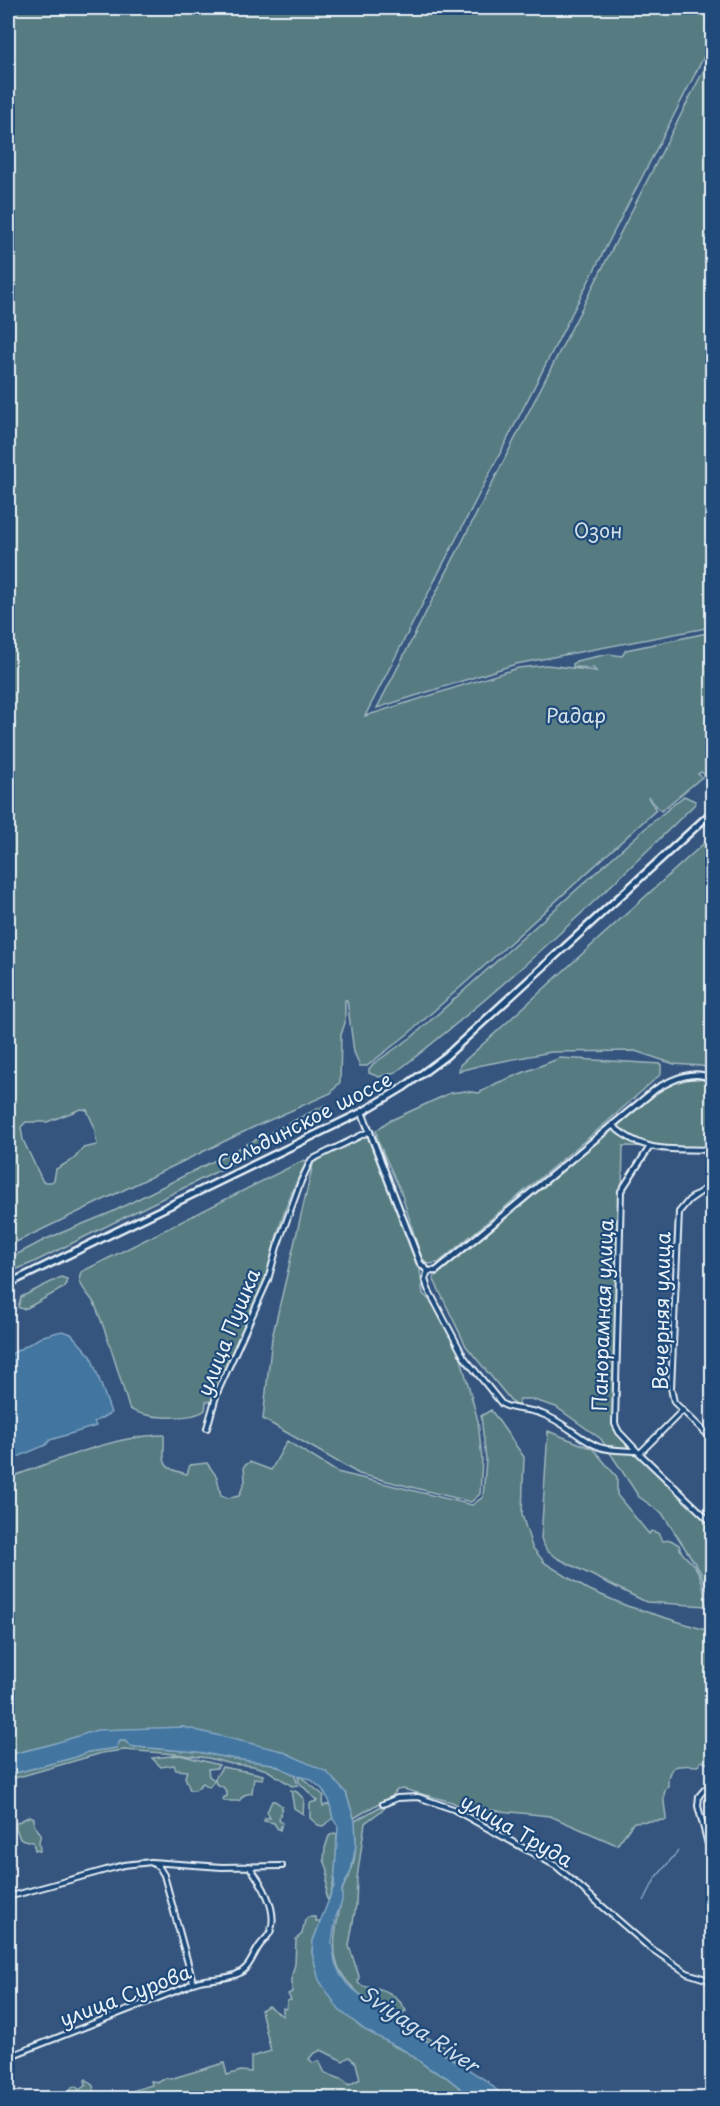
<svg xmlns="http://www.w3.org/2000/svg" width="720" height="2106" font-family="'Playpen Sans',sans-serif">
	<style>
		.green { fill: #567c82; stroke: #9fb6bd; stroke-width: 1.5; fill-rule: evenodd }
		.water { fill: #42759f; stroke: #84a7c3; stroke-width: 1.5 }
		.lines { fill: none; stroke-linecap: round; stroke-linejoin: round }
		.stream { stroke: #84a7c3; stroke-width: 1.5 }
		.minor-casing { stroke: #e8f1f8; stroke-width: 8 }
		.tertiary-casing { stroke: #e8f1f8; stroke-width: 9 }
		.secondary-casing { stroke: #e8f1f8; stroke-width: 10 }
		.minor { stroke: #1f4a7a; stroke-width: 4 }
		.tertiary { stroke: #1f4a7a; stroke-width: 4.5 }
		.secondary { stroke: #1f4a7a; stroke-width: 5 }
		.labels { text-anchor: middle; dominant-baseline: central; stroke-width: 4.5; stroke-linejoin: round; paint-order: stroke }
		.park-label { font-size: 20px; fill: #d2dfe6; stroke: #1f4a7a }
		.street-label { font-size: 20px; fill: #e8f1f8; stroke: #1f4a7a }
		.water-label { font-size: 21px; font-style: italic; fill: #cfdeeb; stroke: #1f4a7a }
	</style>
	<rect width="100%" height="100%" fill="#35557e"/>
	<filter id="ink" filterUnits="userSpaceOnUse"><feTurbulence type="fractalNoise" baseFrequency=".0167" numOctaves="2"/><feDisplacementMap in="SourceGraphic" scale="12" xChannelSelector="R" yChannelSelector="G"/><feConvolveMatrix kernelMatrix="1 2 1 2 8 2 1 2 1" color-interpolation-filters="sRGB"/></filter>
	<g filter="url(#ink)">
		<path class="green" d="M8 8H699L712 15V41L365 716 518 668 547 665 596 671 593 668 573 667V664L576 661 609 654 622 656 626 650 712 632V788L705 783 704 774 701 772 698 774 702 777 661 811 648 797 656 810 500 952 409 1033 367 1066H360L354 1052 347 1000H345V1023L341 1035 340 1082 331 1093 254 1127 8 1246ZM81 1109 87 1110 94 1126 97 1145 83 1148 74 1159 56 1169 54 1180 51 1182H43L23 1140 21 1127 26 1122H47Z
			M712 54V627L516 664 377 708Z
			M684 796 695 801V804C601 897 501 991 396 1072L379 1077 369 1073V1069L373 1064 412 1037 650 824Z
			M712 836V1069L701 1066 674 1064 635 1051 551 1052 482 1065 459 1071 460 1065Z
			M560 1058 661 1064V1074L606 1123 438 1263 428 1264 421 1257 401 1192 378 1141 376 1131 387 1122 450 1093 465 1091 479 1093 497 1083Z
			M692 1077H700L712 1082V1148L623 1146 617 1431 712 1522V1621L709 1617 708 1592 700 1571 662 1513 639 1497 601 1439 556 1407 531 1399H520L517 1408 466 1346 433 1278 521 1206 522 1208V1205L657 1091 665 1086Z
			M325 1105 330 1107V1113L236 1162 34 1262 8 1273V1259L46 1239 112 1212Z
			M369 1133 419 1262 423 1294 437 1308 460 1355 478 1421 482 1459 480 1494 471 1502 359 1474 263 1419 272 1338 314 1160Z
			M304 1160 306 1161 305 1165C288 1195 273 1244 266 1279L213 1401 206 1402 205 1410C193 1421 141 1419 129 1408 119 1374 109 1338 95 1305 90 1294 75 1285 81 1272Z
			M61 1277 67 1279 65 1287 27 1308 22 1309 18 1307 21 1297Z
			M491 1410 524 1457 522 1515 532 1547 545 1563 585 1588 627 1606 712 1632V1776L711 1765 701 1761 698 1766C678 1765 667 1763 668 1786 660 1795 666 1808 666 1820L634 1822 617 1845 550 1816 490 1810 487 1821 452 1802 403 1789 397 1790 388 1801 374 1806 354 1818 346 1793 183 1727 49 1745 8 1755V1478C51 1463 119 1434 164 1435 165 1462 158 1468 187 1474L190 1465 207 1463 217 1477 221 1496 228 1498 239 1496 245 1481 244 1466 250 1462 271 1470 287 1441 337 1472 472 1505 483 1497 486 1459 481 1416Z
			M548 1431 593 1449 617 1477V1495L649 1534 651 1531 658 1533 662 1541 671 1540 679 1545C681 1556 690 1559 696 1568 704 1580 704 1594 706 1606L646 1602 559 1559 547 1551 541 1539Z
			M120 1741H125L131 1746 136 1747 198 1752 235 1759 273 1764 294 1774 298 1785 292 1786 267 1770 253 1766 232 1764 208 1758 176 1754 124 1750 102 1753 8 1780V1775L76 1757 88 1752 116 1748Z
			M180 1755 219 1765 217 1768 208 1769 209 1776 214 1780 222 1767C236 1770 249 1771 263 1775V1779L254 1778 252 1793 244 1795 239 1801H224L223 1798 227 1796V1792L223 1787 216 1784 215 1780 209 1787 203 1783 195 1790H190L185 1777 187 1771 176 1770 174 1765 161 1767 152 1758Z
			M301 1777 324 1796 322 1802 323 1806 330 1804 333 1818 323 1826 318 1825 310 1818V1803L317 1801 299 1782 298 1778Z
			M291 1790 297 1792 304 1799 303 1814 294 1808Z
			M272 1801H275L282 1806 279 1820 282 1823 280 1830 277 1828 274 1823 264 1821 265 1818H270L267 1812Z
			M381 1806 385 1808 365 1823 357 1878 356 1905 349 1946 359 1976 358 1983C367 1990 373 1986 383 1990 392 1993 402 2002 406 2011L401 2013 426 2037 449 2049 455 2056 454 2059C440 2052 429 2042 417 2033 391 2015 344 1993 336 1960 331 1937 340 1915 342 1892 343 1884 349 1879 351 1871 357 1855 356 1838 355 1821Z
			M30 1816 34 1818V1825L41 1834 39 1841 40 1851 35 1850 33 1842 20 1839 16 1828V1823Z
			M334 1833 337 1834C336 1856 337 1881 328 1900L326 1897 328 1870 324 1860 325 1848 329 1836Z
			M308 1917H316V1921H321L313 1941 312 1953 391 2045 407 2052 430 2069 446 2077 473 2098H127L125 2093 152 2085 151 2081 159 2082 166 2078 170 2079 224 2063 227 2075 241 2071 251 2072V2057L271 2051 261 2010 268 2006 283 2016V2008L286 2009 287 2001 291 2000 288 1994 292 1992V1975L295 1964 296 1939 302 1934 305 1920ZM321 2050 343 2061 349 2057 356 2063 360 2079 349 2085 343 2080 325 2073 319 2061 313 2063 309 2059 313 2054Z
			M86 2079 93 2086 96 2098H61L63 2093 70 2092 72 2087 76 2086 79 2090 86 2085 85 2080Z"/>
		<path class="water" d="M62 1331 71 1334 91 1356 111 1413 94 1422 96 1426 50 1440 46 1445 8 1461V1356L43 1336Z
			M183 1727 282 1751 327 1772 346 1793 355 1821 356 1845 351 1871 342 1889V1901L336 1917 332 1942 335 1962 340 1974 347 1984 368 2001 417 2034 442 2053 487 2081 505 2098H473L446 2077 430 2069 407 2052 365 2030 339 2010 319 1980 312 1953 313 1941 334 1886 338 1826 333 1819 329 1800 322 1789 310 1779 297 1776 273 1764 235 1759 198 1752 136 1747 131 1746 125 1741H120L116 1748 88 1752 76 1757 8 1775V1755L49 1745 97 1730Z"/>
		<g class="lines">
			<path class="stream" d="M644 1901 655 1879 678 1851"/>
			<defs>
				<path id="minor" d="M613 1126C646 1155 671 1148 712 1150
					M649 1148 621 1191 615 1424 619 1432 637 1451 712 1523
					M712 1184 689 1200 679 1212 671 1388 674 1402 712 1439
					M428 1271 425 1279 428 1289 464 1357 502 1404C514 1411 528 1408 542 1414 563 1421 579 1439 599 1447 610 1451 624 1450 636 1451
					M207 1428 217 1393 268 1280 277 1247 301 1181 311 1160 370 1131
					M640 1453 682 1411
					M712 1789H705L699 1796 698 1806 710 1852 712 1916
					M383 1804 397 1798 418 1797 453 1809 556 1866 649 1947 687 1973 712 1981
					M152 1863 159 1867 164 1875 193 1982
					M8 1897 124 1865 151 1862 222 1867 282 1866
					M8 2057 186 1987C199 1977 219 1981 235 1975 249 1970 251 1959 258 1948 262 1941 269 1937 271 1930 278 1908 261 1882 249 1866"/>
				<path id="tertiary" d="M362 1112 420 1263 428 1271H436L656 1089C673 1079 694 1069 712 1079"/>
				<path id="secondary" d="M8 1284 362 1112 404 1087 446 1056 712 812"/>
			</defs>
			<use href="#minor" class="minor-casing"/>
			<use href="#tertiary" class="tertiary-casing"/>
			<use href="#secondary" class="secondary-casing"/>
			<use href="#minor" class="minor"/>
			<use href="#tertiary" class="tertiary"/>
			<use href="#secondary" class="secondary"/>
		</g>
	</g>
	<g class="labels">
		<g class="park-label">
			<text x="598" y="530">Озон</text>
			<text x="576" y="715">Радар</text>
		</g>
		<g class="street-label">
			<text transform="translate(304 1121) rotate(-27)">Сельдинское шоссе</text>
			<text transform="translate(661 1311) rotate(-89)">Вечерняя улица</text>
			<text transform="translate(602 1315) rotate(-88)">Панорамная улица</text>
			<text transform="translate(228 1332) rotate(-68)">улица Пушка</text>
			<text transform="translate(517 1830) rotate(30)">улица Труда</text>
			<text transform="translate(125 1995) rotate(-21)">улица Сурова</text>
		</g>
		<g class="water-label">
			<text transform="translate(420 2028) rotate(34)">Sviyaga River</text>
		</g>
	</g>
	<rect width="720" height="2106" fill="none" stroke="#1f4a7a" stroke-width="30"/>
	<rect x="15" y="15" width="690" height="2076" fill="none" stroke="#e8f1f8" stroke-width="2" filter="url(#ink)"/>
</svg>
